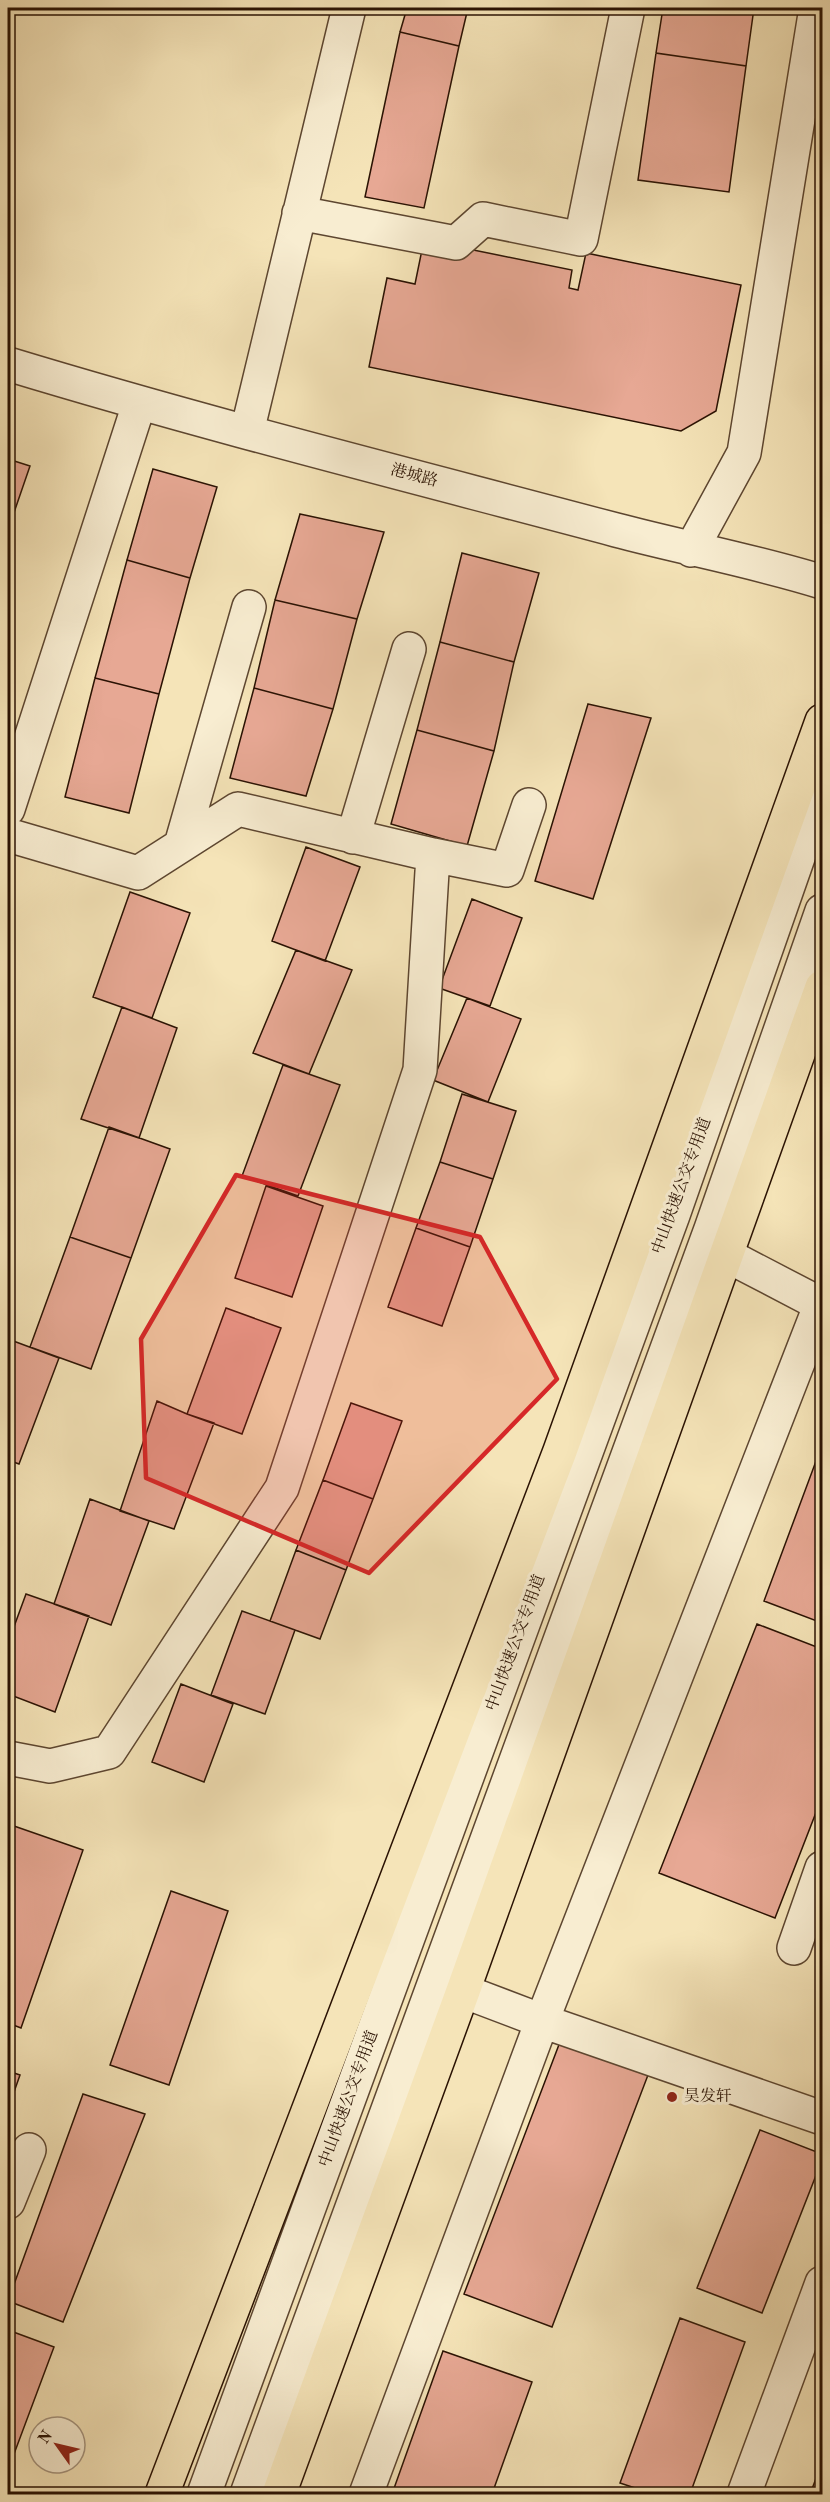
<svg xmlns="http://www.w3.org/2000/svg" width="830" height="2502" font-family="'Old Standard TT','Noto Serif SC',serif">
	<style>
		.building { fill: #e7a894; stroke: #2a1203; stroke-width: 1.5 }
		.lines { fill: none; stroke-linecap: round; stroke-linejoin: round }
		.minor-casing { stroke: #5d4630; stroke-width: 36 }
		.major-casing { stroke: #2a1203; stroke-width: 36 }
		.minor { stroke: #f8edd1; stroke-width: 33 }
		.major { stroke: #f5e4b8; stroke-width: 33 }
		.marked { fill: #d62828; fill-opacity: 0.2; stroke: #d62828; stroke-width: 4.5; stroke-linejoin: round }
		.poi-dot { fill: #8f2418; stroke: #f8edd1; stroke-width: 2 }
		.labels { text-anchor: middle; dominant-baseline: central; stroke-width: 6; stroke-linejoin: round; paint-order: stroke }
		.street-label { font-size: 16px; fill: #2a1203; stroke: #f8edd1 }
		.poi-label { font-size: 16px; fill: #2a1203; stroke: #f8edd1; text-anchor: start }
	</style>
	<rect width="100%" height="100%" fill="#f5e4b8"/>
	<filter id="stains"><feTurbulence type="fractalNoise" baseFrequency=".00333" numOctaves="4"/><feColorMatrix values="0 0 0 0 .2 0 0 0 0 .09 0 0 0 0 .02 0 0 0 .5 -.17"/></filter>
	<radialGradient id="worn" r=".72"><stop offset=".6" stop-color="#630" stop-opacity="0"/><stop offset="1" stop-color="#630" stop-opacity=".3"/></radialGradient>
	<path class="building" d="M407 8H468L459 46 400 32Z
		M663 8H754L746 66 656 53Z
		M400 32 459 46 424 208 365 197Z
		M656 53 746 66 729 192 638 180Z
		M424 240 572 270 569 288 578 290 586 253 741 285 716 411 681 431 369 367 387 278 415 284Z
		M8 459 30 466 8 530Z
		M153 469 217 487 190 578 127 560Z
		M300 514 384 532 357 619 275 600Z
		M462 553 539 573 514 662 440 642Z
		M127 560 190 578 159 694 95 678Z
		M275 600 357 619 333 709 254 688Z
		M440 642 514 662 494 751 417 730Z
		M95 678 159 694 129 813 65 797Z
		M254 688 333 709 306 796 230 778Z
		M588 704 651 718 593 899 535 881Z
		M417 730 494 751 467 846 391 824Z
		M306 847 360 867 325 961 272 941Z
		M130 892 190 913 152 1018 93 997Z
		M472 899 522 918 490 1006 439 988Z
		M296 950 352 970 309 1074 253 1053Z
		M467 998 521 1019 488 1102 433 1080Z
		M122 1007 177 1028 139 1138 81 1119Z
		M283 1065 340 1085 298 1196 242 1176Z
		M462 1094 516 1111 493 1179 440 1162Z
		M109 1127 170 1149 131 1258 70 1237Z
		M440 1162 493 1179 470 1247 416 1228Z
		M266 1186 323 1206 292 1297 235 1278Z
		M416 1228 470 1247 442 1326 388 1307Z
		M70 1237 131 1258 91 1369 30 1347Z
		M226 1308 281 1328 242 1434 187 1414Z
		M8 1339 59 1358 19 1464 8 1460Z
		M157 1401 187 1414 214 1423 174 1529 120 1511Z
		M351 1403 402 1421 373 1499 323 1480Z
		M822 1445V1623L764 1601Z
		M323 1480 373 1499 346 1570 296 1550Z
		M90 1499 149 1521 111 1625 54 1604Z
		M296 1550 346 1570 320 1639 270 1621Z
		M26 1594 89 1616 55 1712 8 1694V1643Z
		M242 1611 295 1630 265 1714 211 1695Z
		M757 1624 822 1649V1797L775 1918 659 1873Z
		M181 1684 233 1704 204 1782 152 1762Z
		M14 1826 83 1850 21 2028 8 2023V1844Z
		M171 1891 228 1911 169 2085 110 2065Z
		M560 2042 648 2075 552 2327 464 2294Z
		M8 2071 20 2075 8 2109Z
		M83 2094 145 2114 63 2322 8 2301Z
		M760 2130 822 2154V2160L762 2313 697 2288Z
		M680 2318 745 2342 690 2494H653L620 2483Z
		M8 2330 54 2347 8 2470Z
		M443 2351 532 2382 492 2494H392Z
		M822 2463V2494H810Z"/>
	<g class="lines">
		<defs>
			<path id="minor" d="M299 213 456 243 483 219 581 239 628 8
				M8 364C209 425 413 476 616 530 684 548 755 561 822 582
				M247 432 349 8
				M691 550 744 453 816 8
				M8 809 139 404
				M8 835 138 873 238 809 433 855 420 1070 282 1488 109 1752 50 1766 8 1758
				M353 837 409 649
				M181 845 249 607
				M433 855 507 870 529 805
				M728 1256 822 1305
				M794 1948 822 1868
				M463 1991 542 2021 822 2118
				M8 2202 29 2150
				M204 2494 673 1215 822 789
				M247 2494 711 1229 822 911
				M366 2494 542 2021 822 1301
				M744 2494 822 2283"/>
			<path id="major" d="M162 2494 560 1451 822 721
				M279 2494 463 1991 822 987"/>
		</defs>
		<use href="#minor" class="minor-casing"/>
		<use href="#major" class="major-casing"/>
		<use href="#minor" class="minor"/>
		<use href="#major" class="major"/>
	</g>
	<path class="marked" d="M236 1175 480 1237 557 1379 369 1573 146 1478 141 1339Z"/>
	<circle class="poi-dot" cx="672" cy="2097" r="6"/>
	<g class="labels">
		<g class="street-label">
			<text transform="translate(414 476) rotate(15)">港城路</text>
			<text transform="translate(682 1186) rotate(-70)">中山快速公交专用道</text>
			<text transform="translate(516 1643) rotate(-70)">中山快速公交专用道</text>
			<text transform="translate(349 2099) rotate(-70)">中山快速公交专用道</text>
		</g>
		<g class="poi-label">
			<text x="684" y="2097">昊发轩</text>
		</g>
	</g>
	<rect width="830" height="2502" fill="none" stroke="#f5e4b8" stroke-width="30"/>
	<rect x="9" y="9" width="812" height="2484" fill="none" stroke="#2a1203" stroke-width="3"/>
	<rect x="15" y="15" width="800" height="2472" fill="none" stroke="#2a1203" stroke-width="1.5"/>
	<g transform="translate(57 2445) rotate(304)"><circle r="28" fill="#f8edd1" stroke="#a6957f" stroke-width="1.5"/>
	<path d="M0-4.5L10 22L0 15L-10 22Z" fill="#8f2418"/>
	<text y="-9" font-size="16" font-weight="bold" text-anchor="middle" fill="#2a1203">N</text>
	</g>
	<rect width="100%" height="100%" filter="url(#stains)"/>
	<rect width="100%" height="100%" fill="url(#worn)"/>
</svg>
